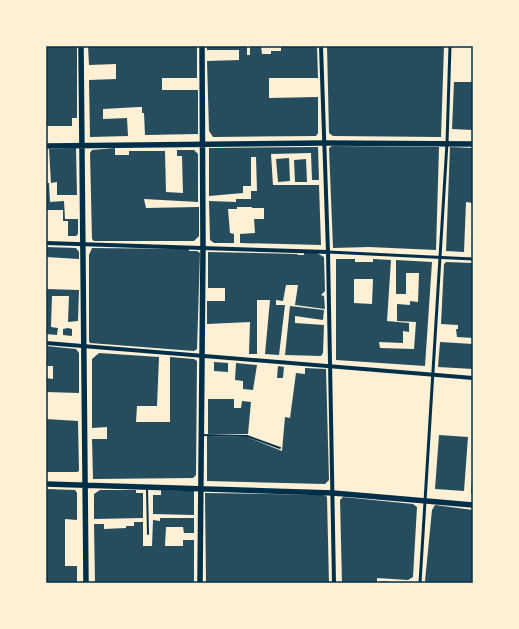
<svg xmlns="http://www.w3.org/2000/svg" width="519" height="629" font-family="'PT Sans Narrow',sans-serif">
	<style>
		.building { fill: #264d5e; fill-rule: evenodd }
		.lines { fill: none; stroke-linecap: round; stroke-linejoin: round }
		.service { stroke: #003049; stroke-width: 2 }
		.pedestrian { stroke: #003049; stroke-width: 3 }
		.minor { stroke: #003049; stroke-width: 4 }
		.tertiary { stroke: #003049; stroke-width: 5.5 }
		.neatline { fill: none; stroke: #003049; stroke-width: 1.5 }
	</style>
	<rect width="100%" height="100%" fill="#fdf0d5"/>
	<path class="building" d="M46 46H77V118H72V126H46Z
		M88 46H197V78H162V90H198V134L145 135 144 113H142V107H139L103 109V119L127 118 128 136 90 137 89 80 116 79V64L89 65Z
		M207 46H247V55H250V46H261L262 54H271V51H281V46H317L318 78H269V98L318 97V133L316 136 213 137 209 131 207 61 239 60V50H207Z
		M327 46H444L441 137 333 136 329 133Z
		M454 82H472L473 130 452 129Z
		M332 146 439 147 436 250 369 247 333 248 329 148Z
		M318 147 319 180H312L311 153 271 154 273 185H319L321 245 240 243V234L255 233 254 219H264V208H252V207H237V209H228L230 233 234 234V243H214L210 240 209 201 236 202V199H251V191H257L256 157H251V186H243V193L209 196V148Z
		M450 147 473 148V203L466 202 464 252 446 251Z
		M76 148 77 195H57V182L51 183 49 149Z
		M115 148V155H129V151H165L166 192 183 193 182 156H177V150H194L198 154V202L144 199 146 208 199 207V236L194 241H94L92 239 90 153 92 150Z
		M289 158 290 181 278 182 276 159Z
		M306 159 307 182H295L294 160Z
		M46 183H49L50 202 64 201 65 219H78V234L76 236H68V221H63V210H46Z
		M46 247 76 248 79 252V259L46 257Z
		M92 248 189 249V251H197L200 253 197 349 194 351 90 343 89 341V255Z
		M208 252 297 254 298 255H304V253H317L324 257 325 291 321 295 324 296 325 309 295 305 298 285H286L283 301 276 300V305H285L279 355 265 354 270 300H257V354H249L250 322 207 324V301H225V288H208Z
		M336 259H355V262H373V259L391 260 387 321 409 323V332L403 331V343L379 342 380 348 414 349 416 322 397 321V304L410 305V301L418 302 419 273H406V294H396V260L432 262 425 366 336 360ZM354 279H373L372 304 354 303Z
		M446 262 473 263V338L457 337 456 329H458V325L441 324 444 264Z
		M46 289 79 290 78 321 68 322 69 296H52L51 327 58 328 57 335 46 334Z
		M290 306 324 310 323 320 295 316V323L324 325 323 353 321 356 285 355Z
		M68 328 72 329V336L63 335V329Z
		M440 342 473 344V369L438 367Z
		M46 346 76 349 79 353V393L46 392V378L53 379V366H46Z
		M99 353 159 357 157 406H137L136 422H170V357L194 359 197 361 196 475 193 478 93 479 92 439H107V427L92 428V359Z
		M214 362 228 363V372L214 371Z
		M236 363 257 365 253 390 243 389V381L235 380Z
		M278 366 284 367 283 378H277Z
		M305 368 326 369 329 480 325 484 207 481V436L247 437 282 451 285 417 290 418 296 373 305 374Z
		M208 399H234V408H241L242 401 251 402 248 434H208Z
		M46 419 78 421 79 471 77 472H46Z
		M439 435 468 437 464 491 435 489Z
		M472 480H473V493H471Z
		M46 489 75 490 77 493V520L65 519V566H77V583H46Z
		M100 490H136V493H143V518L94 519V494Z
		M161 490 194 491V515L153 514V495H161Z
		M205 493 324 495 327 497 329 583H206Z
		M343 497 413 504 417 507 413 577 408 580 377 578V583H342L340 500Z
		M435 505 473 510V583H428L425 581 432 510Z
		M160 518H194V533H184L183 527H166L165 546H183V540H194V583H95L94 524H104V529L126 528V526H134V522H143V546H152L153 520 160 521Z"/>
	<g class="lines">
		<path class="service" d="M202 435 247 436 280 448
			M147 489 148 534"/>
		<path class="pedestrian" d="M328 252 473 259
			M381 583H389
			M420 583 447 143 450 46"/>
		<path class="minor" d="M321 46 328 252 334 583
			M46 243 328 252
			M46 343 473 378"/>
		<path class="tertiary" d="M81 46 86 583
			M46 146 324 143 473 144
			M46 484 333 493 473 505
			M200 583 203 248 202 46"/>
	</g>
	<rect width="519" height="629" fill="none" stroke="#fdf0d5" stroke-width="94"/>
	<rect x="47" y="47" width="425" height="535" class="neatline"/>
</svg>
